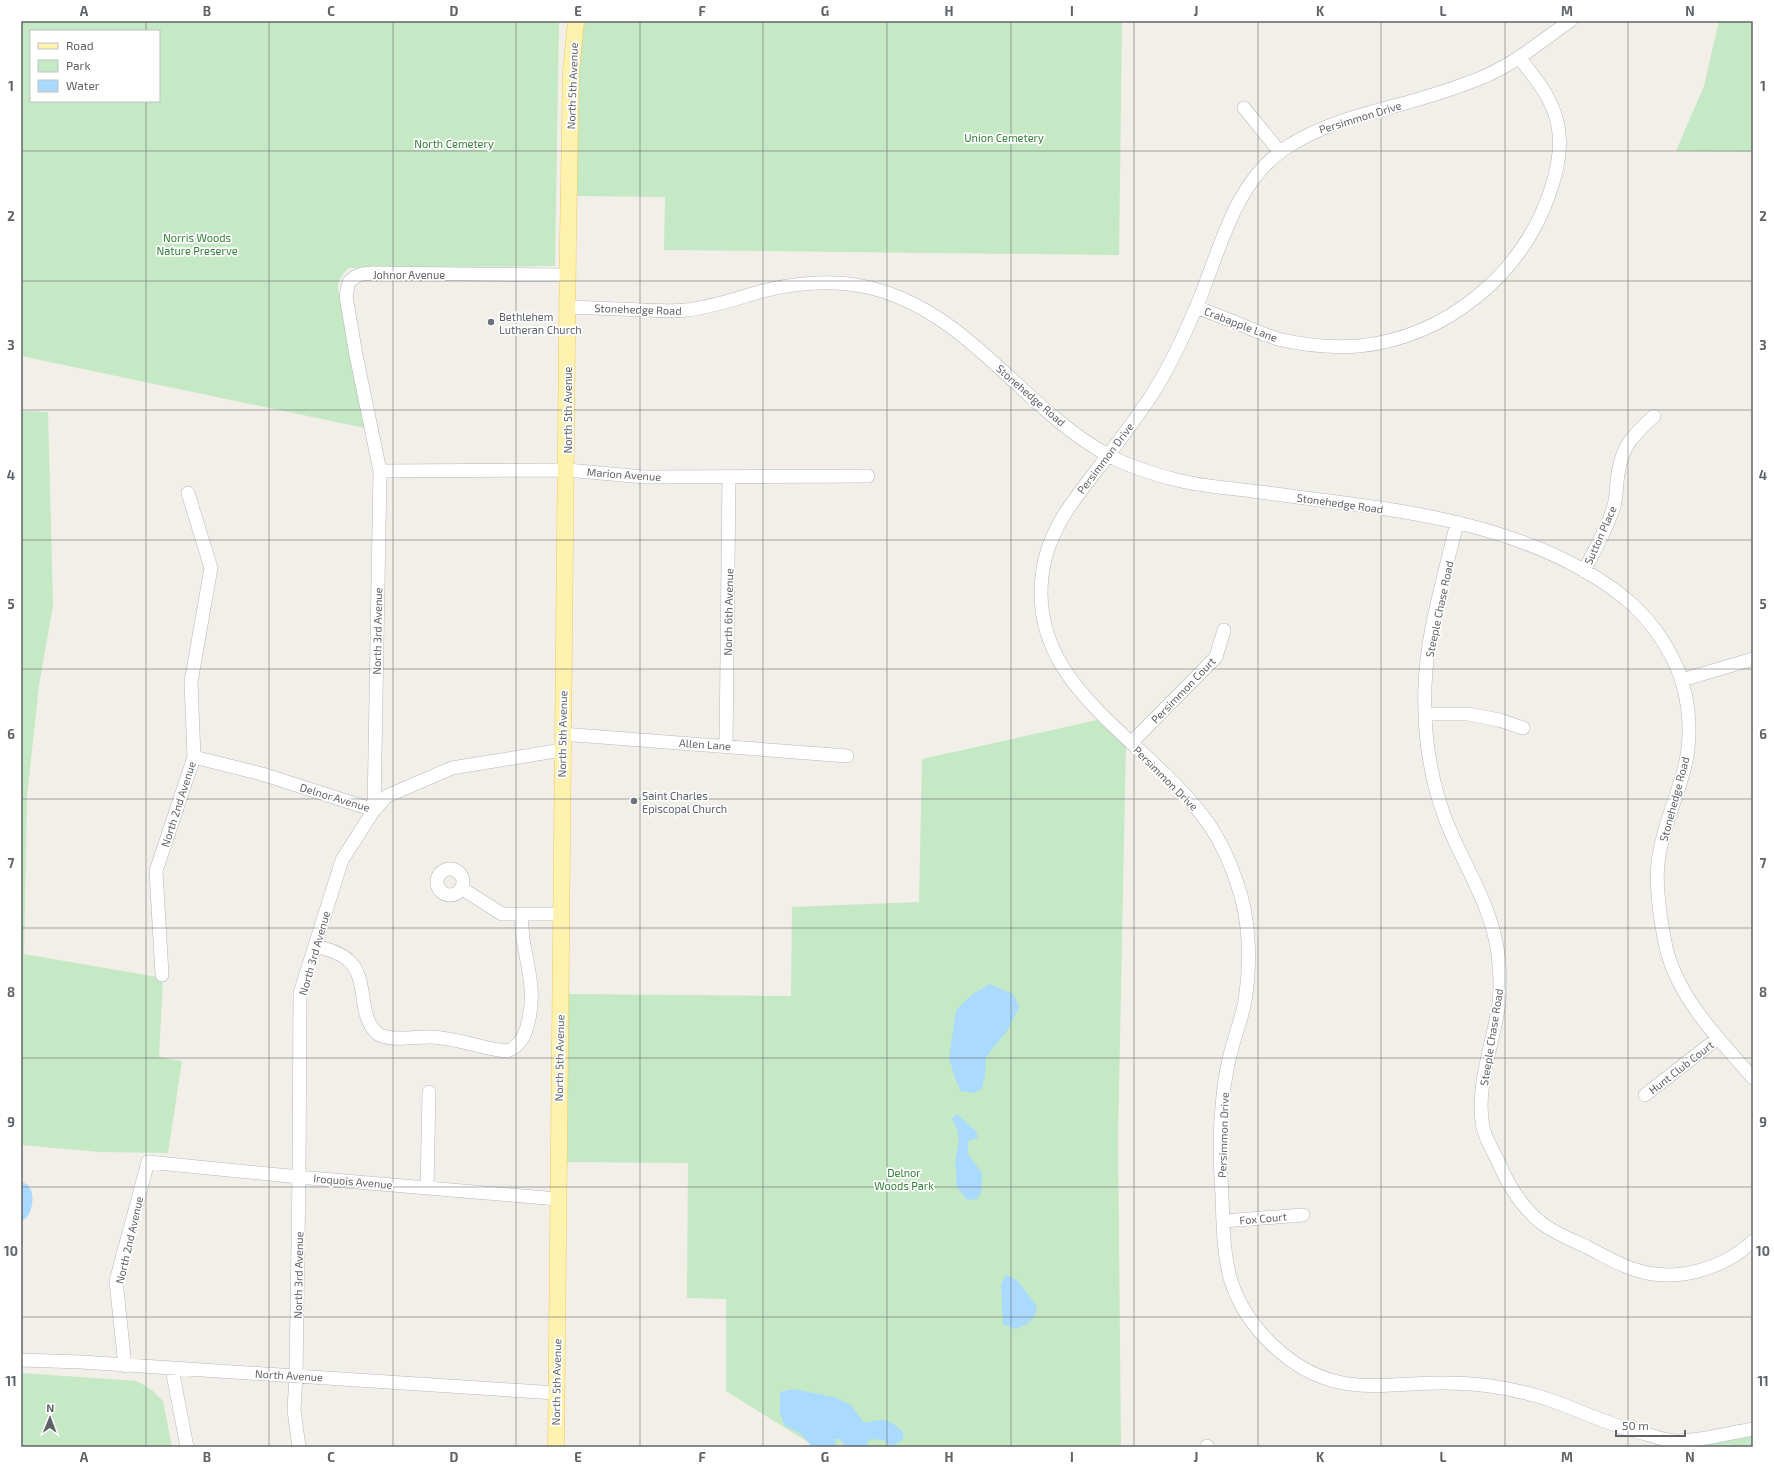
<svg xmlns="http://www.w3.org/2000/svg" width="1774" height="1468" font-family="'Exo 2',sans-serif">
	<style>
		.green { fill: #c5e8c5; fill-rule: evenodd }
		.water { fill: #aadaff }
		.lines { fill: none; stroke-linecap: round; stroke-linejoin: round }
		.minor-casing { stroke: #b5b8bc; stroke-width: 14 }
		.major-casing { stroke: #f2c960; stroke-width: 17 }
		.minor { stroke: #fff; stroke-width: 13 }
		.major { stroke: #fff2af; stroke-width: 16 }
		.grid { fill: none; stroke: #5f6368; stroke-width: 1; stroke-opacity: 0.55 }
		.worship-dot { fill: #6b7280; stroke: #fff; stroke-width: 1.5 }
		.labels { text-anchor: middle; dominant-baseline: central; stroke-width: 3.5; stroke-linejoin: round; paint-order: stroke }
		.street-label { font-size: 11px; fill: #5f6368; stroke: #fff }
		.park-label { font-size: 11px; fill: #348238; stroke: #fff }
		.worship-label { font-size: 11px; fill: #5b616d; stroke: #fff; text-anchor: start }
		.neatline { fill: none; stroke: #5f6368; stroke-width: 1.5 }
		.grid-label { font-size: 13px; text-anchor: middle; font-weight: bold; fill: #5f6368 }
	</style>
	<rect width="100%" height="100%" fill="#f1efe8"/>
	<path class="green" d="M21 21H559L555 266 349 268C341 275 338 280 338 290L365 428 21 356ZM31 31H159V101H31Z
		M584 21H1122L1119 255 664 250 665 197 576 196 578 85Z
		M1719 21H1753V152L1676 151 1704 86Z
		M21 411 48 412 53 606 39 685 27 796 24 954 163 978 159 1057 182 1061 168 1153 100 1152 21 1145Z
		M1102 719 1126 741 1118 1139 1121 1447H816L726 1391V1299L687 1298 688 1163 563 1162 566 994 791 996 792 907 919 902 922 759Z
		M21 1373 137 1381 152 1390 163 1401 172 1447H21Z
		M1753 1432V1447H1667V1444Z"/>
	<path class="water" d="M989 984 1013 994 1019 1007 1007 1031 986 1057 985 1075 982 1088 975 1093 961 1091 956 1081 949 1058 956 1010 970 996Z
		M957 1114 976 1131 978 1138 968 1141V1154L982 1173 981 1193 977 1199 967 1200 957 1187 955 1160 959 1142 957 1129 952 1119Z
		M21 1182C24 1183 28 1184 29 1187 36 1195 32 1218 21 1221Z
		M1006 1275 1017 1280 1037 1306C1034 1322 1030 1323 1015 1329L1003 1324 1001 1285Z
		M793 1389 834 1397 851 1405 864 1423C886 1419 886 1417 903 1432V1439L896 1444 890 1446 883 1440 869 1439 867 1447H845L840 1439H835L836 1447H812L801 1434 784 1425 780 1413V1392Z"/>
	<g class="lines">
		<defs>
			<path id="minor" d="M1570 21C1541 41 1511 67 1478 79 1458 87 1437 94 1416 100 1370 113 1324 122 1284 149 1235 183 1221 246 1200 298 1186 332 1171 365 1151 396 1137 417 1122 437 1106 458 1082 490 1055 519 1045 559 1017 681 1140 733 1202 815 1217 834 1229 859 1237 883 1250 919 1251 963 1245 1001 1241 1022 1232 1043 1228 1064 1225 1078 1223 1093 1222 1107 1219 1136 1220 1166 1222 1195 1223 1223 1223 1253 1231 1281 1246 1327 1290 1371 1338 1382 1373 1390 1410 1382 1446 1383 1461 1383 1476 1384 1490 1386 1511 1389 1533 1394 1553 1401 1584 1412 1613 1427 1646 1434 1656 1437 1667 1441 1678 1441 1701 1441 1730 1433 1753 1429
				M1244 108 1280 152
				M568 307C593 308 619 309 644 310 658 310 672 312 686 310 714 307 740 297 767 290 800 282 834 280 867 287 968 310 1020 406 1106 454 1125 465 1156 475 1177 480 1204 487 1233 488 1260 492 1368 507 1480 514 1578 567 1620 590 1651 615 1673 659 1689 690 1693 731 1685 766 1677 798 1662 829 1658 863 1656 879 1658 897 1660 913 1662 927 1664 941 1668 955 1682 1003 1721 1041 1753 1078
				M1196 307C1214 314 1232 321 1249 328 1259 332 1268 336 1278 339 1303 345 1332 348 1359 346 1446 337 1522 275 1550 192 1558 169 1563 145 1557 121 1551 96 1534 77 1519 57
				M380 471 567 470 644 477 868 476
				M1457 522C1448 562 1435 605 1429 645 1420 703 1425 764 1445 818 1462 863 1492 905 1498 954 1500 970 1501 986 1499 1002 1494 1043 1475 1086 1483 1127 1485 1138 1492 1149 1497 1159 1507 1183 1520 1205 1540 1222 1554 1233 1572 1240 1587 1247 1603 1255 1619 1265 1636 1270 1676 1283 1723 1269 1753 1241
				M1584 571C1595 550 1607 529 1614 506 1617 494 1616 481 1619 469 1623 444 1636 433 1654 416
				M1682 680 1753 659
				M1425 714H1468L1499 720 1523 728
				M562 734 847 756
				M1131 743 1216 657 1224 630
				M726 746 729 477
				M194 757 262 774 374 810 387 796 452 768 562 750
				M437 882a13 13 0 1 1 26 0a13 13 0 1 1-26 0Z
				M461 888 502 914H521
				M315 945C325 949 340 952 348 960 370 979 356 1016 378 1034 389 1042 419 1036 432 1037 458 1038 482 1049 507 1051 520 1046 525 1036 528 1023 536 993 528 969 523 939 522 931 522 922 521 914H561
				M162 975 156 871 194 757 191 682 211 568 188 493
				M1645 1095 1718 1038
				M427 1187 429 1092
				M1223 1221 1303 1215
				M21 1360 81 1362 556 1393
				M125 1366 116 1281 148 1162 310 1178 558 1199
				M172 1369 187 1447
				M1207 1446V1447
				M299 1447 294 1410 296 1375 299 1176 300 993 342 860 374 810 380 471 356 355 346 296 349 282 355 277 362 274 373 273 568 275"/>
			<path id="major" d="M556 1447 568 239 571 72 576 21"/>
		</defs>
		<use href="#minor" class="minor-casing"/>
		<use href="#major" class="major-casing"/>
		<use href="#minor" class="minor"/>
		<use href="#major" class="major"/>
	</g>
	<path class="grid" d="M146 21V31M269 21V1447M393 21V1447M516 21V1447M640 21V1447M763 21V1447M887 21V1447M1011 21V1447M1134 21V1447M1258 21V1447M1381 21V1447M1505 21V1447M1628 21V1447M146 101V1447M21 151H1753M21 281H1753M21 410H1753M21 540H1753M21 669H1753M21 799H1753M21 928H1753M21 1058H1753M21 1187H1753M21 1317H1753"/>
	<g class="worship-dot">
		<circle cx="491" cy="322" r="4"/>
		<circle cx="634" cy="801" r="4"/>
	</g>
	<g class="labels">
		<g class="street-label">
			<text transform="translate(572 86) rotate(-88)">North 5th Avenue</text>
			<text transform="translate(1360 117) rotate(-17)">Persimmon Drive</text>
			<text x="409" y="274">Johnor Avenue</text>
			<text transform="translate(638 309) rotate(2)">Stonehedge Road</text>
			<text transform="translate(1241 324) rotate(21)">Crabapple Lane</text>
			<text transform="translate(1031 395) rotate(41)">Stonehedge Road</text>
			<text transform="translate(567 410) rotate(-90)">North 5th Avenue</text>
			<text transform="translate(1105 458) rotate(-53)">Persimmon Drive</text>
			<text transform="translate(624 474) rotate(4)">Marion Avenue</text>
			<text transform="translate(1340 503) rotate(8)">Stonehedge Road</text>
			<text transform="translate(1600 535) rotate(-66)">Sutton Place</text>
			<text transform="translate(1439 609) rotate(-78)">Steeple Chase Road</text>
			<text transform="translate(728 612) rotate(-89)">North 6th Avenue</text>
			<text transform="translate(377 631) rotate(-89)">North 3rd Avenue</text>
			<text transform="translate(1183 690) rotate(-46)">Persimmon Court</text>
			<text transform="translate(562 734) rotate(-89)">North 5th Avenue</text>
			<text transform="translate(705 744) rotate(4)">Allen Lane</text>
			<text transform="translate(1166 778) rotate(45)">Persimmon Drive</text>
			<text transform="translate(335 797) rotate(17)">Delnor Avenue</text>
			<text transform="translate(1674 799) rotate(-75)">Stonehedge Road</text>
			<text transform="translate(178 804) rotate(-72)">North 2nd Avenue</text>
			<text transform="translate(314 953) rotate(-74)">North 3rd Avenue</text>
			<text transform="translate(1491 1037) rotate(-81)">Steeple Chase Road</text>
			<text transform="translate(559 1058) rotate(-89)">North 5th Avenue</text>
			<text transform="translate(1681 1067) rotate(-38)">Hunt Club Court</text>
			<text transform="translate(1223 1135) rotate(-88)">Persimmon Drive</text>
			<text transform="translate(353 1181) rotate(5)">Iroquois Avenue</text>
			<text transform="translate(1263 1218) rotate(-5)">Fox Court</text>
			<text transform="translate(129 1240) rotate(-77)">North 2nd Avenue</text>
			<text transform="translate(298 1275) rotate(-89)">North 3rd Avenue</text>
			<text transform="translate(289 1375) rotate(3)">North Avenue</text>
			<text transform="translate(556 1382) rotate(-89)">North 5th Avenue</text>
		</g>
		<g class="park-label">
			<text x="1004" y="137">Union Cemetery</text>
			<text x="454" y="143">North Cemetery</text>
			<text x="197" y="237">Norris Woods<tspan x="197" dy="13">Nature Preserve</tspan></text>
			<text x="904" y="1172">Delnor<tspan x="904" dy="13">Woods Park</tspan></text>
		</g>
		<g class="worship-label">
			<text x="499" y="316">Bethlehem<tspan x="499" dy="13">Lutheran Church</tspan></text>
			<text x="642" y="795">Saint Charles<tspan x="642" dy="13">Episcopal Church</tspan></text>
		</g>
	</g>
	<rect width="1774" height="1468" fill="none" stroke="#ffffff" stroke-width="44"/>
	<rect x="30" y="30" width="130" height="72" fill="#ffffff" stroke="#bfc1c3"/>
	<rect x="38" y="43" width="20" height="6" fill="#fff2af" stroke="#bfc1c3"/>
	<text x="66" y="50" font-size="12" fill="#5f6368">Road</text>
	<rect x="38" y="60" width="20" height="12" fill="#c5e8c5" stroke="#bfc1c3"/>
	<text x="66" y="70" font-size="12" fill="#5f6368">Park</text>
	<rect x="38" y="80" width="20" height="12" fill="#aadaff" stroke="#bfc1c3"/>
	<text x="66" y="90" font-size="12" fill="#5f6368">Water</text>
	<g transform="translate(50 1418) rotate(1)" stroke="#ffffff" stroke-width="3" paint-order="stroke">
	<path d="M0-3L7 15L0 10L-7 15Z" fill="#5f6368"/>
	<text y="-6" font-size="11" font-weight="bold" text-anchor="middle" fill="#5f6368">N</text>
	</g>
	<path d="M1616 1430v6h69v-6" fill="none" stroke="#5f6368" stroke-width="2"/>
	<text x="1622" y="1430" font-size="12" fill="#5f6368" stroke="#ffffff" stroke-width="3" paint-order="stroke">50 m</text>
	<rect x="22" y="22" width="1730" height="1424" class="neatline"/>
	<g class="grid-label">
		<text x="84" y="16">A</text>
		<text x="207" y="16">B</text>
		<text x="331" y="16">C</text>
		<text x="454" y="16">D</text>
		<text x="578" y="16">E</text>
		<text x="702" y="16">F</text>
		<text x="825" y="16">G</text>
		<text x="949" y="16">H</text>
		<text x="1072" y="16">I</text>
		<text x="1196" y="16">J</text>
		<text x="1320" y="16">K</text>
		<text x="1443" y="16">L</text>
		<text x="1567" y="16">M</text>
		<text x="1690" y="16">N</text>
		<text x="11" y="91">1</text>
		<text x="1763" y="91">1</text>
		<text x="11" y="221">2</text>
		<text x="1763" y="221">2</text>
		<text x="11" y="350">3</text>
		<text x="1763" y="350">3</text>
		<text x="11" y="480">4</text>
		<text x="1763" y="480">4</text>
		<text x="11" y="609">5</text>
		<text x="1763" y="609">5</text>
		<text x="11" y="739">6</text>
		<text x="1763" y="739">6</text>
		<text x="11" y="868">7</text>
		<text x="1763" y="868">7</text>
		<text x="11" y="997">8</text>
		<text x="1763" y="997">8</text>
		<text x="11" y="1127">9</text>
		<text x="1763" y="1127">9</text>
		<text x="11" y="1256">10</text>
		<text x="1763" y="1256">10</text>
		<text x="11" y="1386">11</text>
		<text x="1763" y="1386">11</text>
		<text x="84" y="1462">A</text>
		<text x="207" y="1462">B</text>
		<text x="331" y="1462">C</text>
		<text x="454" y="1462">D</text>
		<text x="578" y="1462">E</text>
		<text x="702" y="1462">F</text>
		<text x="825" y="1462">G</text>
		<text x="949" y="1462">H</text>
		<text x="1072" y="1462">I</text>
		<text x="1196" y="1462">J</text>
		<text x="1320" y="1462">K</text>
		<text x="1443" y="1462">L</text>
		<text x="1567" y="1462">M</text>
		<text x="1690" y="1462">N</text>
	</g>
</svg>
